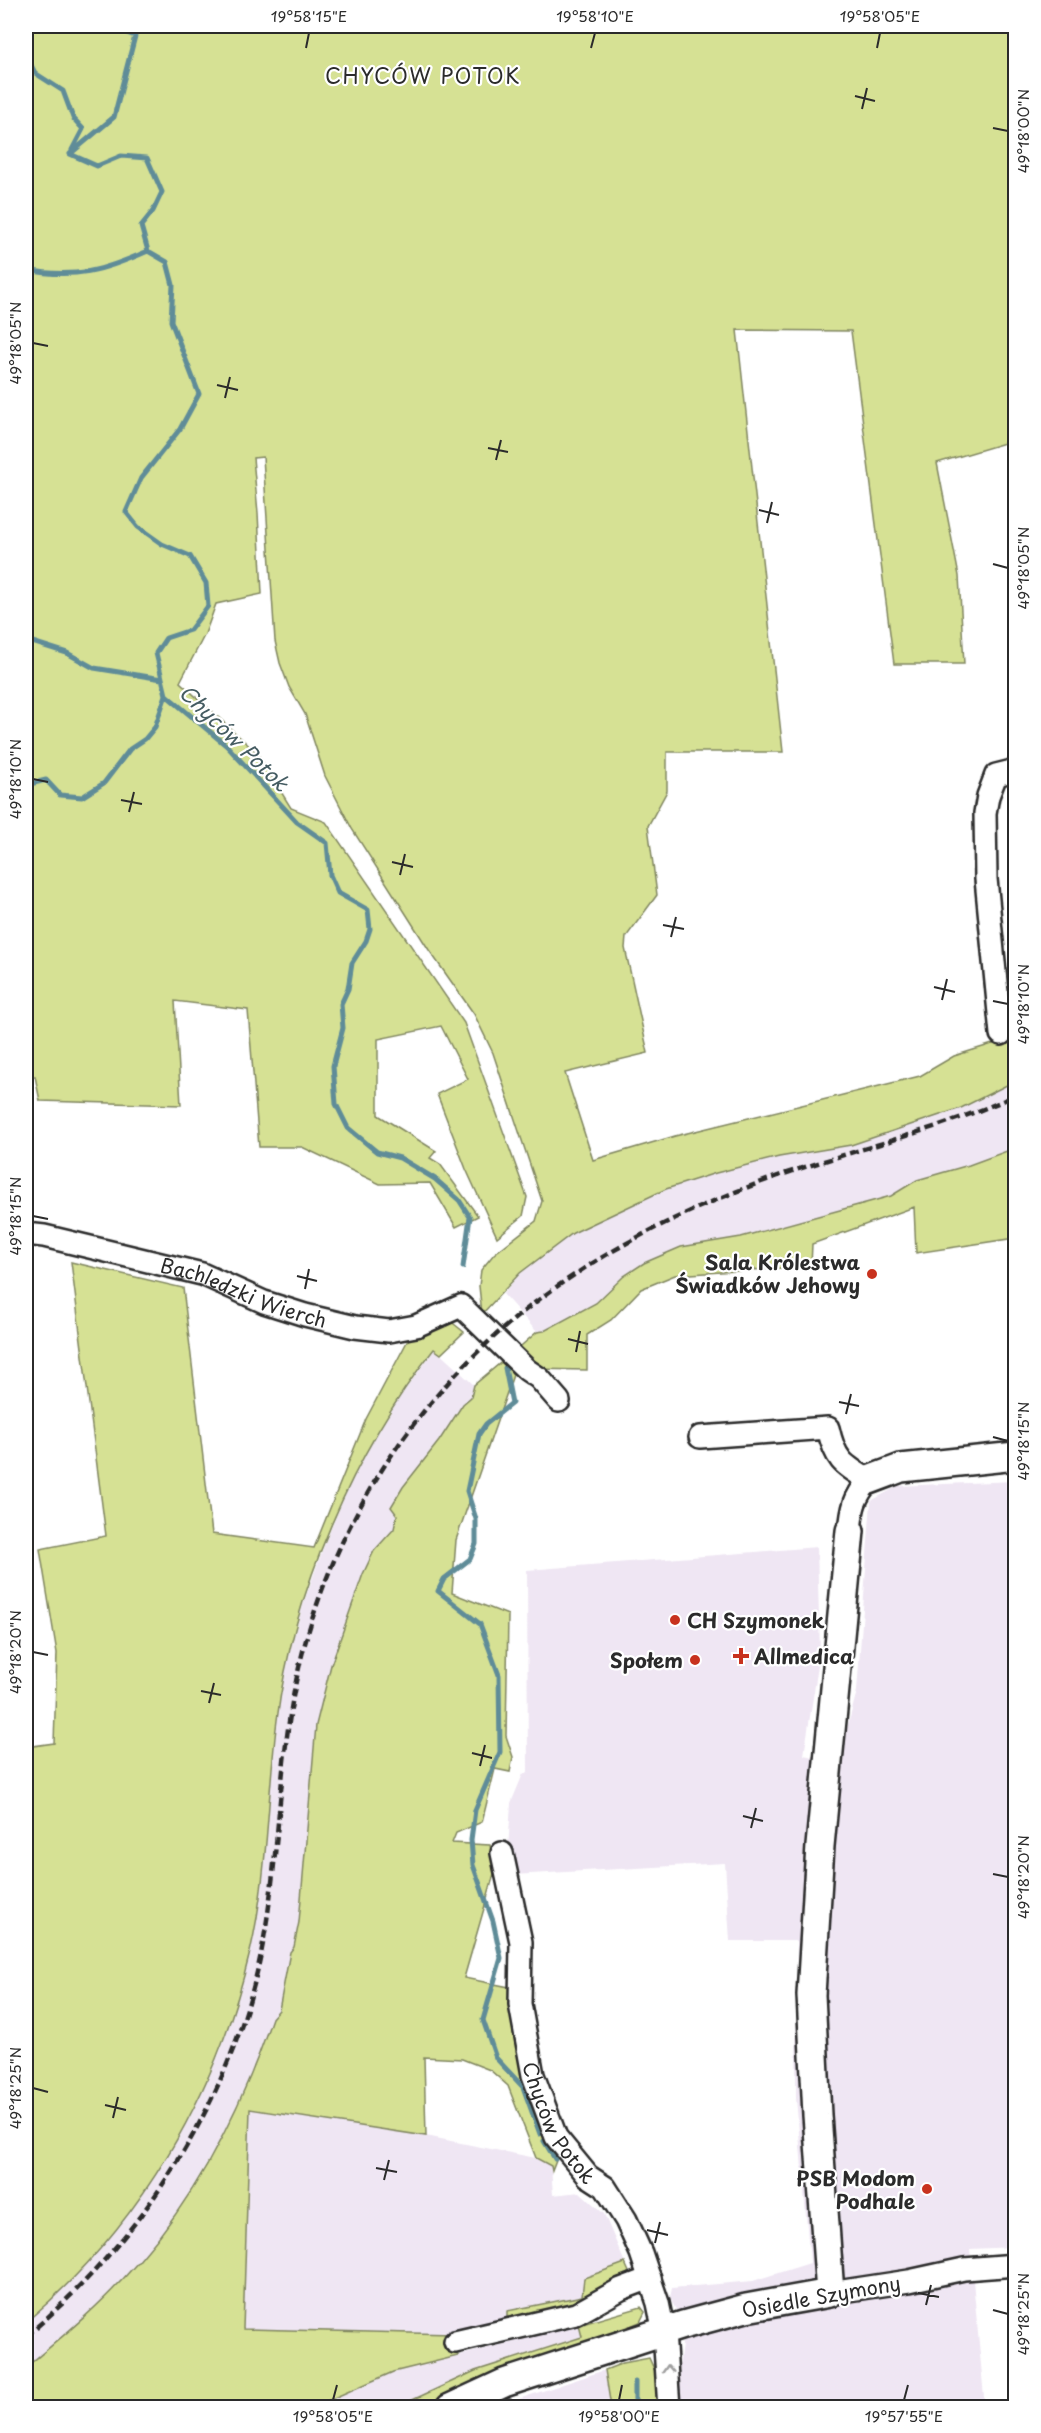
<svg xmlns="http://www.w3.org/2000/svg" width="1041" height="2433" font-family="'Playpen Sans',sans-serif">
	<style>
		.built { fill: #efe6f3 }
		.green { fill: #d6e194; stroke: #808660; stroke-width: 1.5 }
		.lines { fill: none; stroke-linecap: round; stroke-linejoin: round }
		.stream { stroke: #5f8c98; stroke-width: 5 }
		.minor-casing { stroke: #2b2b2b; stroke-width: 26 }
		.tertiary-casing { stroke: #2b2b2b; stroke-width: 32 }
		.minor { stroke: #fff; stroke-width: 21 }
		.tertiary { stroke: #fff; stroke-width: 27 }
		.rail { stroke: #2b2b2b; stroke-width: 4.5; stroke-dasharray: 9 4.5; stroke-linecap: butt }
		.oneway { stroke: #a0a0a0 }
		.ticks { fill: none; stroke: #2b2b2b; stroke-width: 2 }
		.poi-dot { fill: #c8321e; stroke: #fff; stroke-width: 2 }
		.labels { text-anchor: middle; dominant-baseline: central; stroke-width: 4.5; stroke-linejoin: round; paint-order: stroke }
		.poi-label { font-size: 20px; font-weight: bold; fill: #2b2b2b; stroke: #fff; text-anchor: end }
		.street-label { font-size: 20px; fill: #2b2b2b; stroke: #fff }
		.neighbourhood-label { font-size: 21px; letter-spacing: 1.5px; fill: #2b2b2b; stroke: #fff }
		.water-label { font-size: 21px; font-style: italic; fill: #455c62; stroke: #fff }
		.neatline { fill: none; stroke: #2b2b2b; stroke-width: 2 }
		.ticks-label { font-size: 15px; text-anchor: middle; fill: #2b2b2b }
	</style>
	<rect width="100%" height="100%" fill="#fff"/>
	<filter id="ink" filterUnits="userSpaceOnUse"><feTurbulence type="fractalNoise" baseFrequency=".0167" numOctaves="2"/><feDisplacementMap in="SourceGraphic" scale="12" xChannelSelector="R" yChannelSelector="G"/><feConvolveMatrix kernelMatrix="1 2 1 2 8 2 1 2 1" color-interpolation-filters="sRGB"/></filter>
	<g filter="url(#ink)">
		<path class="built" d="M1015 1081V1148L1003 1154 917 1180 891 1196 741 1237 681 1247 624 1276 596 1303 544 1331 537 1332 503 1294 520 1273 573 1233 666 1189 716 1173 779 1157 851 1145 961 1108Z
			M435 1349 474 1385 471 1397 463 1404 439 1441 403 1487 391 1507 397 1515 394 1529 374 1551 363 1574 331 1665 316 1725 299 1922 294 1947 290 1952 279 2010 272 2018 259 2057 223 2135 185 2200 163 2232 139 2261 88 2315 26 2367V2322L85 2265 110 2236 154 2178 190 2117 220 2052 242 1984 258 1914 277 1720 287 1660 303 1605 325 1543 357 1467 399 1398Z
			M1015 1481 1016 2247 970 2249 985 2407H681L679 2367 682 2345 679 2316 670 2298 672 2288 753 2281 810 2263 796 2098 797 1941H730L725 1863 513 1875 508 1850 511 1803 523 1774 528 1773 527 1570 817 1547 820 1653 804 1755 838 1763 857 1691 871 1501 898 1486Z
			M249 2109 426 2136 536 2158 551 2166 553 2195 580 2192 604 2214 625 2263 584 2278 582 2296 507 2311V2321L452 2334 243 2329Z
			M579 2325 582 2337 475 2371 395 2407 311 2408 393 2372Z
			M605 2370 611 2407H501L513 2401Z"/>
		<path class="green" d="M26 26H1015V440L937 463 959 576 964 664H894L851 331 737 330 783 752H667V791L648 826 657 895 626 937 625 948 648 1053 565 1073 593 1160 675 1136 920 1076 954 1056 1015 1037V1081L961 1108 851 1145 779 1157 716 1173 666 1189 573 1233 520 1273 482 1314 479 1286 481 1270 494 1254 536 1221 542 1201 493 1053 474 1014 429 950 352 829 325 776 305 714 289 687 280 663 275 641 263 457 253 458 258 513 262 594 216 604 205 634 180 682 257 753 291 808 326 822 464 1023 527 1197 523 1216 497 1237 466 1169 437 1094 468 1079 441 1026 378 1039V1115L436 1151 430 1158 440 1164 478 1216 456 1227 430 1183 380 1184 302 1147H259L248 1010 175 1001 181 1105 40 1101 35 1076 26 1078Z
			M1015 1148V1238L916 1253 914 1207 812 1244 811 1266 675 1275 641 1289 611 1320 587 1335V1370L531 1369 514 1352 537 1332 544 1331 596 1303 624 1276 644 1263 681 1247 741 1237 891 1196 917 1180 969 1165Z
			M71 1262 183 1288 212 1534 314 1548 366 1419 409 1338 449 1320 464 1332 441 1354 434 1349C354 1450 293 1592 277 1720 267 1798 268 1876 250 1952 216 2096 139 2227 26 2322V1747L54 1743 57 1653 40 1549 106 1536Z
			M504 1360 513 1375 456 1540 452 1593 508 1615 506 1736 513 1757 510 1772 495 1769 482 1822 456 1833 452 1843 490 1845 494 1874 464 1978 509 1987 524 2079 559 2153 552 2171 551 2166 536 2158 508 2086 490 2070 462 2059 424 2057 426 2136 250 2109 243 2329 452 2334 458 2356 393 2372 311 2408 26 2407V2367C66 2334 105 2301 139 2261 200 2191 242 2106 272 2018L279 2010 290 1952 294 1947 299 1922 316 1725 331 1665 363 1574 374 1551 394 1529 397 1515 391 1507 403 1487 439 1441 463 1404 471 1397 474 1385Z
			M625 2263 629 2272C603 2302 545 2310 507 2321V2311L582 2296 584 2278Z
			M641 2307 645 2312 640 2322 623 2329 493 2374 420 2407 395 2408 475 2371 582 2337 579 2325Z
			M649 2358 655 2371 663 2379 660 2407H611L605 2370 623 2363Z"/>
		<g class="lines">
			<path class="stream" d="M108 26 135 36 114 117 70 154 97 166 121 156 147 158 162 192 153 211 141 226 148 251 167 262 173 285 171 321 199 394 180 429 141 478 126 512 138 527 162 544 190 556 206 583 208 606 190 630 166 638 156 653 166 695 227 746 297 822 327 843 330 875 338 893 368 910 370 929 366 941 352 963 348 989 341 1004 343 1028 333 1066 336 1104 348 1128 377 1152 400 1158 435 1179 459 1200 470 1217 463 1267
				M26 55 35 73 63 91 73 118 83 129 72 150
				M26 270C75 279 103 271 148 251
				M26 640 67 653 94 668 162 679
				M26 785 46 780 60 795 82 797 104 783 130 749 145 739 155 727 166 695
				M505 1368 512 1403 486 1424 479 1434 467 1491 476 1519V1544L470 1559 444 1579 438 1591 480 1624 499 1675 500 1752 475 1810 471 1840 473 1865 493 1921 501 1958 483 2020 496 2058 523 2087 540 2134
				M544 2141 555 2159
				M635 2382V2408"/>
			<defs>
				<g id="minor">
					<path d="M1001 1034 986 879 985 813 988 796 996 775 1016 770"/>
					<path id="s1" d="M26 1234 44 1236 202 1274 264 1302 305 1315 355 1327 389 1331 416 1326 461 1306 527 1370 539 1378 559 1401"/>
					<path d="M700 1437 828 1428C835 1459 842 1465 869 1480 854 1498 852 1508 850 1531"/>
					<path id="s2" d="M502 1853 521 1942 520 2004 533 2075 556 2137 588 2176 605 2187 626 2220 641 2253 658 2303 664 2332 669 2408"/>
					<path d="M830 2293 909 2281 964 2269 1016 2265"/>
					<path d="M455 2342 576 2314 621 2289 650 2278"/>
				</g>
				<path id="tertiary" d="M869 1480 901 1468 1016 1456
					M450 2408 504 2383 683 2325 746 2308 830 2293 817 2115 811 1995 820 1846 850 1531"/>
			</defs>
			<use href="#minor" class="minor-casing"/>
			<use href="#tertiary" class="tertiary-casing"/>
			<use href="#minor" class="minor"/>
			<use href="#tertiary" class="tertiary"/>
			<path class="rail" d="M26 2336C134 2246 216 2124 253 1988 277 1898 276 1806 290 1715 314 1554 401 1408 528 1308 603 1249 698 1203 787 1173 864 1147 942 1129 1016 1095"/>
		</g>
		<defs><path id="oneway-chevron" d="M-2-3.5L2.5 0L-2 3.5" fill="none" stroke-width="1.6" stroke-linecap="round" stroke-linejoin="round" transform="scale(1.5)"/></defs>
		<use class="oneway" href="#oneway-chevron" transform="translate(668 2369) rotate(-93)"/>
	</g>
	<path class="ticks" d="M306 48 309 33M591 48 595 33M877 48 880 33M855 96 875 101M862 109 867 88M993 128 1008 131M33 343 48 346M217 385 238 390M225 398 230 377M488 448 508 452M496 460 501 440M759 510 779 515M767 523 772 502M993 564 1008 568M33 779 48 782M121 800 142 804M129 812 134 792M392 862 413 867M400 875 405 854M663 925 684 929M671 937 676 917M934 987 955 992M942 1000 947 979M993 1001 1008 1004M33 1216 48 1219M297 1276 317 1281M305 1289 309 1269M568 1339 588 1344M576 1352 580 1331M839 1402 859 1406M846 1414 851 1394M993 1437 1008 1441M33 1652 48 1655M201 1691 221 1695M209 1703 214 1683M472 1753 492 1758M480 1766 485 1745M743 1816 763 1821M751 1828 756 1808M993 1874 1008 1877M33 2088 48 2092M105 2105 126 2110M113 2118 118 2097M376 2168 397 2172M384 2180 389 2160M647 2230 668 2235M655 2243 660 2222M918 2293 939 2297M926 2305 931 2285M993 2310 1008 2314M333 2400 337 2385M619 2400 622 2385M904 2400 908 2385"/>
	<g class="poi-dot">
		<circle cx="872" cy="1274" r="6"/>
		<circle cx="675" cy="1620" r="6"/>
		<path d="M738 1647h6v6h6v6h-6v6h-6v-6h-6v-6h6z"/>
		<circle cx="695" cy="1660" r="6"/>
		<circle cx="927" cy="2189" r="6"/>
	</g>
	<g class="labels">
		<g class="poi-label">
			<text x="860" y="1262">Sala Królestwa<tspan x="860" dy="23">Świadków Jehowy</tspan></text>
			<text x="687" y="1620" text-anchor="start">CH Szymonek</text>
			<text x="754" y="1656" text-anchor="start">Allmedica</text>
			<text x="683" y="1660">Społem</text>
			<text x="915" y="2178">PSB Modom<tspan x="915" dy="23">Podhale</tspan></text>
		</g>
		<g class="street-label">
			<text stroke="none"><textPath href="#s1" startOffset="226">Bachledzki Wierch</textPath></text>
			<text stroke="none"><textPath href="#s2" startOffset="280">Chyców Potok</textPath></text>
			<text transform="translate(821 2296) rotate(-10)">Osiedle Szymony</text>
		</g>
		<g class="neighbourhood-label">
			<text x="423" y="75">CHYCÓW POTOK</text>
		</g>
		<g class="water-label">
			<text transform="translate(235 737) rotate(44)">Chyców Potok</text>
		</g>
	</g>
	<rect width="1041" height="2433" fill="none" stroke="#fff" stroke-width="66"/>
	<rect x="33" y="33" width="975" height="2367" class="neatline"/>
	<g class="ticks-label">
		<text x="309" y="22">19°58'15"E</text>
		<text x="595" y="22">19°58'10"E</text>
		<text x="880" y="22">19°58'05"E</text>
		<text transform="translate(1024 131) rotate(-90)" y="5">49°18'00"N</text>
		<text transform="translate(16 343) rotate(-90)" y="5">49°18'05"N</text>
		<text transform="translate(1024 568) rotate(-90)" y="5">49°18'05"N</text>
		<text transform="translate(16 779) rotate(-90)" y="5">49°18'10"N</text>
		<text transform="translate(1024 1004) rotate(-90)" y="5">49°18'10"N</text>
		<text transform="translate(16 1216) rotate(-90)" y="5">49°18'15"N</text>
		<text transform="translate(1024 1441) rotate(-90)" y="5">49°18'15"N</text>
		<text transform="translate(16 1652) rotate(-90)" y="5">49°18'20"N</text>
		<text transform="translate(1024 1877) rotate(-90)" y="5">49°18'20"N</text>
		<text transform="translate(16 2088) rotate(-90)" y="5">49°18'25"N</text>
		<text transform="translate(1024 2314) rotate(-90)" y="5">49°18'25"N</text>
		<text x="333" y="2422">19°58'05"E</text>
		<text x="619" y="2422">19°58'00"E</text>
		<text x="904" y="2422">19°57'55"E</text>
	</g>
</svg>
